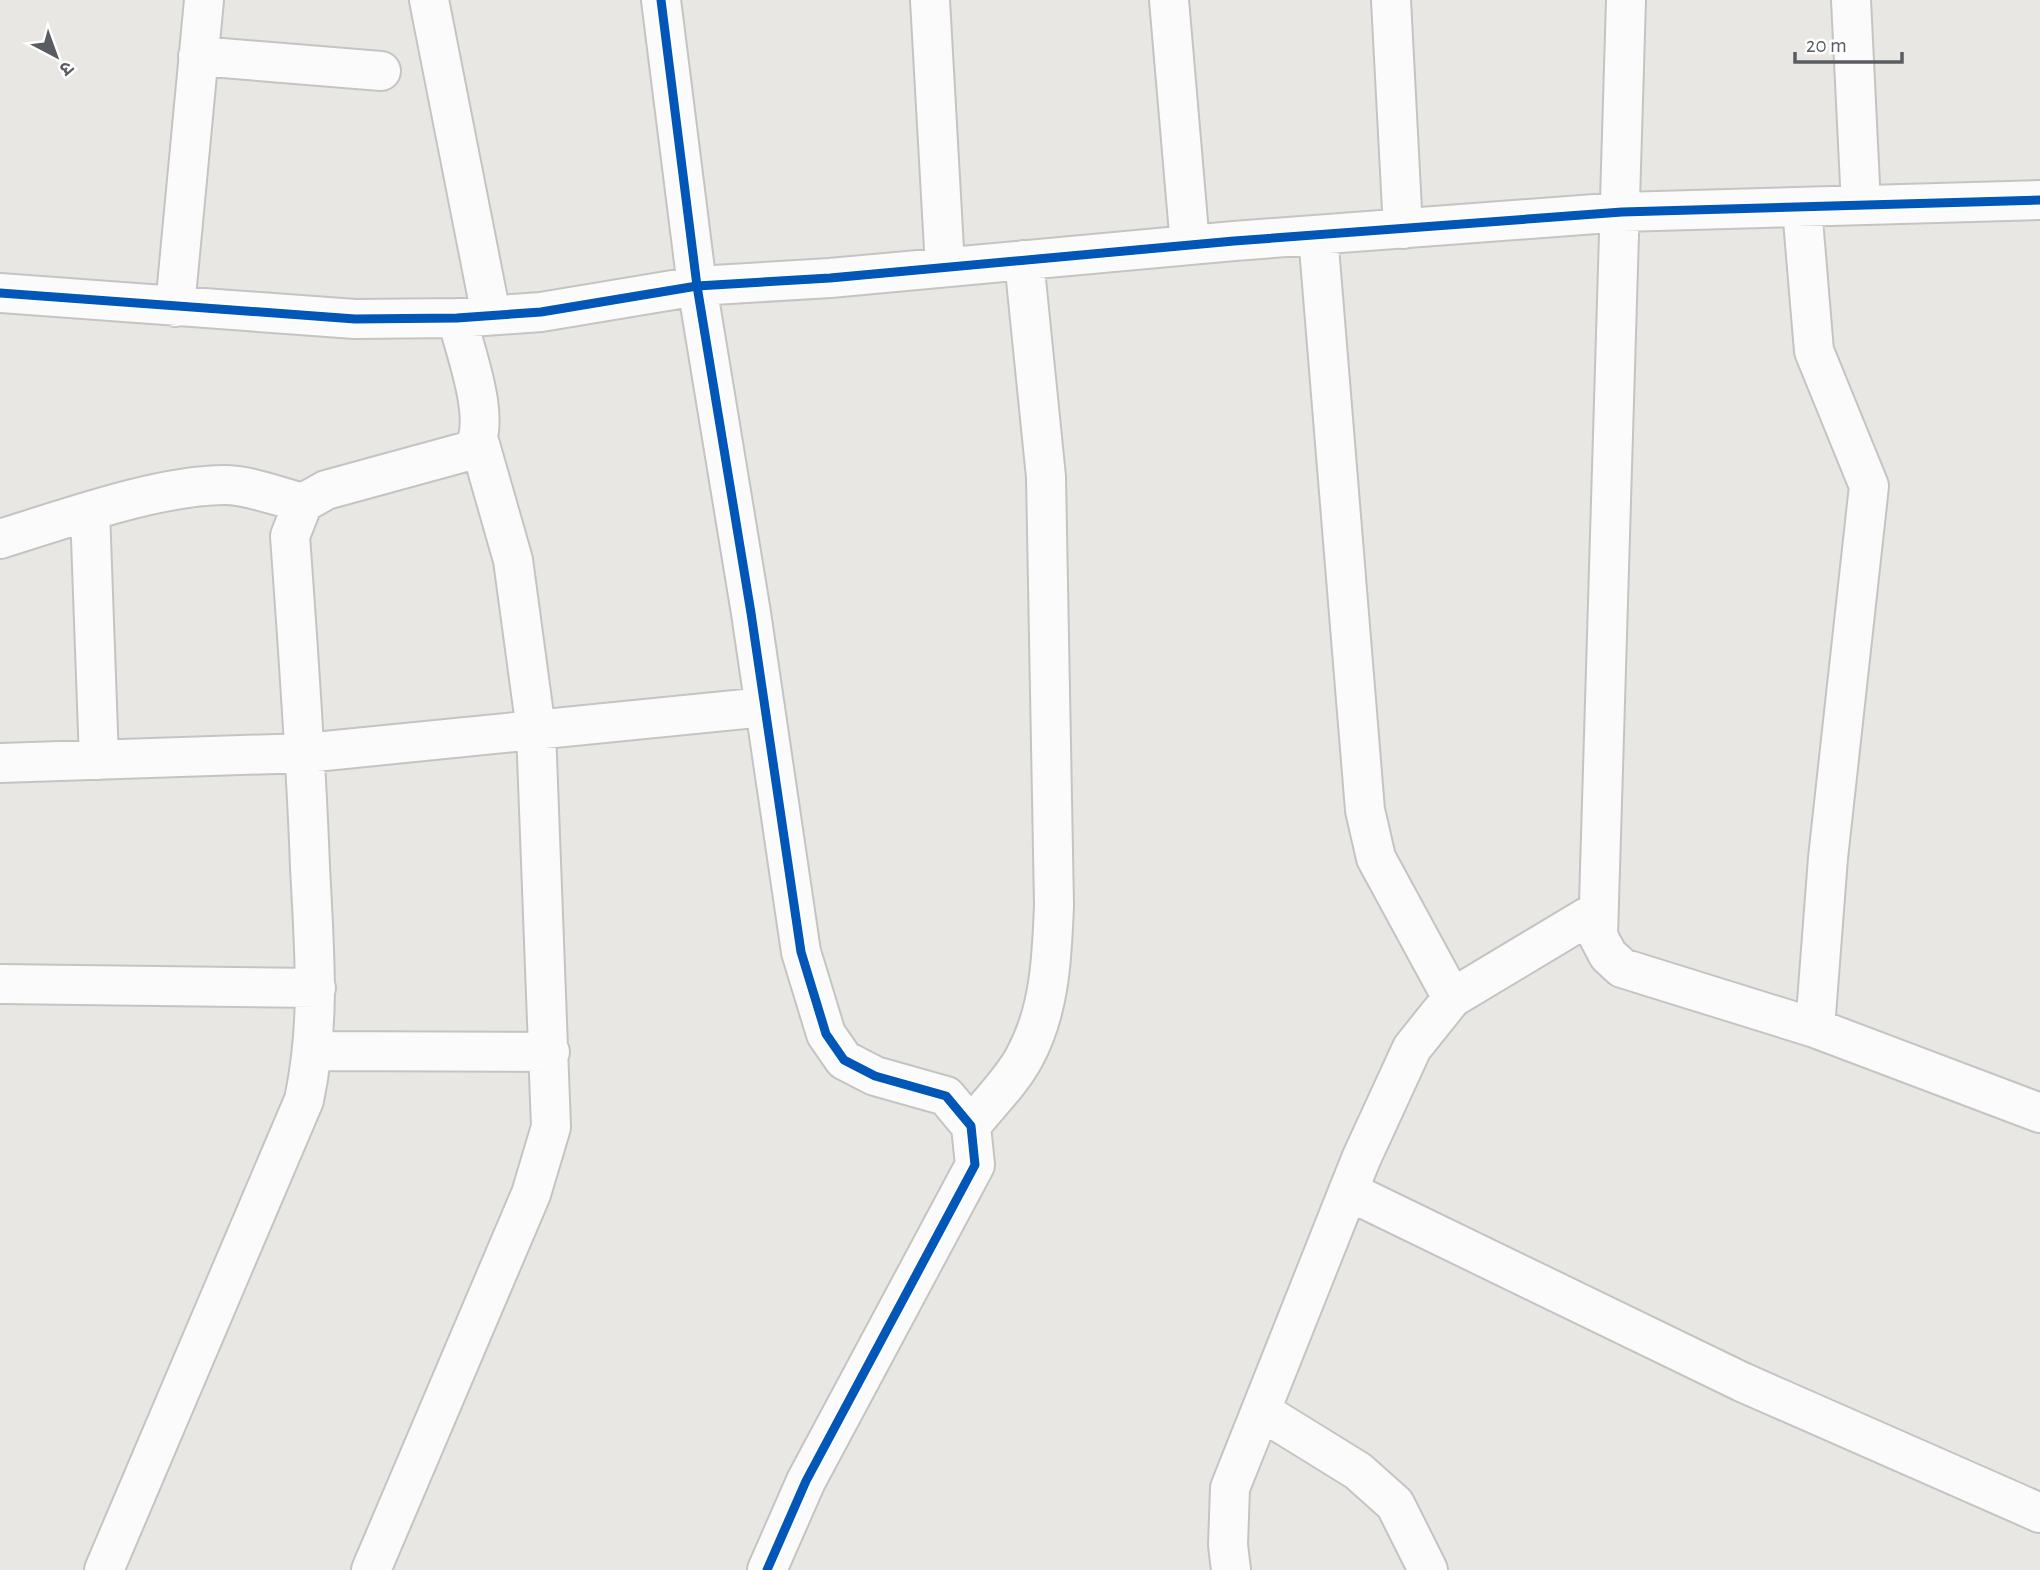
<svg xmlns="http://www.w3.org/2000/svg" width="2040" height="1570" font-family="'Alegreya Sans','Noto Sans Devanagari',sans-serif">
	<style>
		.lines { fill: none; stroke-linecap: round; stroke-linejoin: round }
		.minor-casing { stroke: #c4c4c3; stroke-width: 42 }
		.minor { stroke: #fcfbfb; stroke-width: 38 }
		.cycleway-casing { stroke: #fff; stroke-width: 13 }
		.cycleway { stroke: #0057b8; stroke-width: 9 }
	</style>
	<rect width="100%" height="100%" fill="#e9e7e3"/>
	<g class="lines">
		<defs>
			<path id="minor" d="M429 0 491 315
				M661 0 697 286 751 613 801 952 826 1034 844 1060 875 1076 946 1096 971 1126 975 1165 806 1481 767 1570
				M930 0 945 267
				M1169 0 1190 245
				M1391 0 1403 229
				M1626 0 1598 936 1608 955 1622 968 1815 1028 2040 1113
				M1851 0 1861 205
				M198 56 381 71
				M1802 208 1814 351 1869 486 1828 858 1815 1028
				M1318 235 1365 810 1376 858 1452 998
				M0 293 355 319 457 318 541 312 697 286 830 278 1234 241 1622 212 2040 200
				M175 307 204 0
				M90 511 99 760
				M0 539C65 519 158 485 225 485 249 485 279 497 303 503
				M0 763 305 753 765 707
				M0 984 316 988
				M314 1051 550 1052
				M971 1126C988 1104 1011 1082 1024 1058 1050 1011 1052 957 1054 905L1046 477 1024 260
				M1348 1191 1742 1382 2040 1513
				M1261 1411 1358 1471 1395 1504 1428 1570
				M104 1570 304 1100C321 1020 314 948 310 867 306 756 298 646 290 536L303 503 326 490 472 450C493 422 465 352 457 318
				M371 1570 531 1194 551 1127 536 730 513 560 479 441
				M1231 1570 1228 1545 1230 1488 1361 1159 1412 1048 1452 998 1597 911"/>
		</defs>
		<use href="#minor" class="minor-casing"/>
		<use href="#minor" class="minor"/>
		<defs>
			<path id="cycleway" d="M661 0 697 286 751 613 801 952 826 1034 844 1060 875 1076 946 1096 971 1126 975 1165 806 1481 767 1570
				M0 293 355 319 457 318 541 312 697 286 830 278 1234 241 1622 212 2040 200"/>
		</defs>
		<use href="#cycleway" class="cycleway-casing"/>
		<use href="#cycleway" class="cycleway"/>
	</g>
	<g transform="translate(56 56) rotate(139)" stroke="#ffffff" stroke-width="5" paint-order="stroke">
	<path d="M0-5L12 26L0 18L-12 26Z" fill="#595d61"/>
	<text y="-10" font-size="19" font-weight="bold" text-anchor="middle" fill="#595d61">उ</text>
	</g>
	<path d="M1795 52v10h107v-10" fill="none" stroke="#595d61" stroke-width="3.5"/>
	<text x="1806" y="52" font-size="21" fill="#595d61" stroke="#ffffff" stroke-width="5" paint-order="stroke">20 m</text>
</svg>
